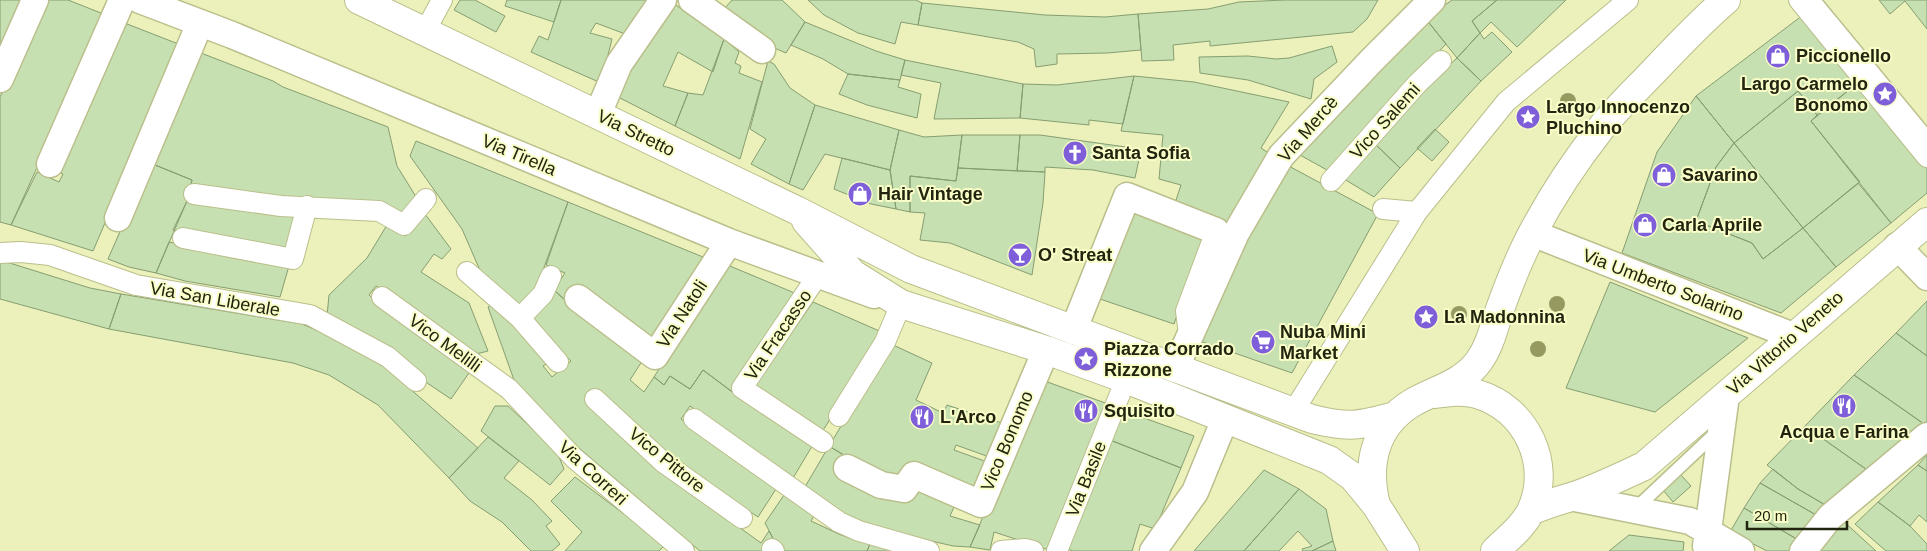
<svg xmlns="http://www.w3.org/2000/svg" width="1927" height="551" font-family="Helvetica,sans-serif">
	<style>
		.building { fill: #c6e0b1; stroke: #869e71 }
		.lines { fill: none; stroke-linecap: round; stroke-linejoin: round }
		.service-casing { stroke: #bbbf8b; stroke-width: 15 }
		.pedestrian-casing { stroke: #bbbf8b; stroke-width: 22 }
		.minor-casing { stroke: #bbbf8b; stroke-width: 29 }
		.tertiary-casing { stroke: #bbbf8b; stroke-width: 30 }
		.service { stroke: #fff; stroke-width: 12 }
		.pedestrian { stroke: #fff; stroke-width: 20 }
		.minor { stroke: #fff; stroke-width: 26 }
		.tertiary { stroke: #fff; stroke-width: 28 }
		.tree { fill: #969960 }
		.labels { text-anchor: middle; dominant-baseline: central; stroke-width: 4; stroke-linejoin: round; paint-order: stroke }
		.poi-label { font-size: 18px; font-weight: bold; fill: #23240f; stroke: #f9fdc7; text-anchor: start }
		.street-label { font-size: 18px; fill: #23240f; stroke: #f9fdc7 }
	</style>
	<rect width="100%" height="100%" fill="#ecf0ba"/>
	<path class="building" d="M0 0H26L0 59Z
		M44 0H68L106 15 11 225 0 222V97Z
		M460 0H475L505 16 496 32 454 10Z
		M507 0H561L554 22 505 6Z
		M561 0H650L628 35 596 23 590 33 612 39 601 83 531 52 539 36 548 40Z
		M732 0H782L805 22 786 53 770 46 725 8Z
		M808 0H916L922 3 918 25 901 22 895 44 858 33 824 15Z
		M1285 0H1378L1367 19 1353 32 1210 46V41L1173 45 1174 60 1142 61 1138 14 1208 9 1239 2Z
		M1452 0H1497L1472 21 1480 33 1457 58 1426 19Z
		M1497 0H1566L1517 47 1491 22 1480 33 1472 21Z
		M1879 0H1927V29L1905 1 1890 14Z
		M673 3 724 39 713 72 678 52 663 86 688 93 675 126 618 97 625 72Z
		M922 3 1045 15 1105 17 1138 14 1141 50 1107 53 1057 54V64L1036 67 1034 49 1018 42 918 25Z
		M1803 15 1859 82 1817 115 1798 91 1734 143 1696 96Z
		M1426 19 1446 44 1327 170 1300 155 1316 127Z
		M122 22 181 45 93 251 11 225 37 172 59 182 63 174 55 171Z
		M805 22 876 51 905 60 900 80 848 74 823 59 791 45Z
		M1492 32 1512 52 1481 81 1457 58 1480 33 1484 39Z
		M724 39 739 52 735 63 741 66 739 73 762 82 740 159 675 126 688 93 703 95Z
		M1332 46 1337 62 1314 79 1311 99 1248 80 1200 73 1199 57 1248 56 1276 59 1289 58Z
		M201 53 273 81 283 87 388 127 397 166 418 200 401 218 191 184 192 180 150 163Z
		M1457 58 1481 81 1400 168 1374 143 1421 91Z
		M905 60 1023 84 1020 118 934 119 941 83 901 75Z
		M768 61 774 64 790 88 815 105 789 184 751 164 766 139 750 129Z
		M848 74 900 80 898 87 921 94 917 118 867 105 839 94Z
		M1134 76 1123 124 1089 120V125L1020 118 1023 84 1057 85Z
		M1134 76 1194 82 1289 102 1261 148 1270 154 1226 228 1175 203 1181 185 1159 179 1163 135 1121 131Z
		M1859 82 1927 166V193L1891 223 1811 121Z
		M1798 91 1817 115 1811 121 1860 182 1803 228 1734 143Z
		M1696 96 1734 143 1716 167 1696 221 1752 243 1763 259 1803 228 1836 267 1781 313 1622 253 1657 152Z
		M815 105 899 130 890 170 825 154 803 190 789 184Z
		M1435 129 1449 142 1432 161 1417 148Z
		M899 130 924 137 962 135 956 181 910 176V212L896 209 890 170Z
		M962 135H1020L1017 171 958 168Z
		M1020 135H1040L1126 147 1139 159 1135 178 1093 170 1045 167V172L1017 171Z
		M416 141 568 202 535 292 519 310 482 275 462 229 410 156Z
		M1374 143 1400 168 1374 197 1344 179Z
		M1734 143 1803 228 1763 259 1752 243 1696 221 1716 167Z
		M842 158 890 170 896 209 871 204 834 189Z
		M150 163 192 180 187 201 156 273 129 267 108 259Z
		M1285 164 1378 214 1292 373 1200 341 1235 258Z
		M958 168 1045 172 1043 203 1032 275 950 243 920 240 925 213 910 212V176L956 181Z
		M1858 183 1891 223 1836 267 1803 228Z
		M187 201 209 203 240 211 241 205 300 212 289 250 254 247 173 230Z
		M568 202 708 259 654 340 569 304 554 290 565 273 546 265Z
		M1131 208 1206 235 1174 324 1100 299Z
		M422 210 451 249 442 259 434 254 421 272 469 303 488 351 476 354 426 317 376 286 369 295 383 307 471 370 451 399 327 316 329 295 367 258 387 225 406 236Z
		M169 242 289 266 280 297 185 281 156 273Z
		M0 260 90 288 121 294 109 329 0 299Z
		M725 264 797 294 731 391 703 370 690 389 670 376 664 385 654 377Z
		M1610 282 1748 338 1655 412 1566 388Z
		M554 290 603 334 644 358 630 380 644 392 654 377 664 385 670 376 690 389 703 370 731 391 814 443 793 478 690 406 681 419 776 489 758 517 680 465 707 504 761 543 769 531 776 544 771 551H700L552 425 514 380 488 307 495 302 548 363 543 366 552 377 571 361 528 322Z
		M121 294 302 324 344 342 385 367 478 448 449 478 378 405 329 375 293 363 109 329Z
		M1927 301V356L1896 333Z
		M813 302 884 333 822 432 754 387Z
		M1896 333 1927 356V421L1924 424 1854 375Z
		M891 344 932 363 916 400 943 413 947 405 1005 424 992 458 956 445 954 450 990 463 978 499 881 477 829 446Z
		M1854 375 1924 424 1870 472 1805 426Z
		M1042 380 1108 404 1049 550 994 532 990 550 970 547Z
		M495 406H508L557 452 564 469 550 485 481 431Z
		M1122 410 1194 436 1181 468 1110 440Z
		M1805 426 1870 472 1827 506 1798 489 1767 465Z
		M488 437 519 461 504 478 532 500 552 521 546 526 560 544 552 551H531L502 522 470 501 449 478Z
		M1110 440 1181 468 1155 529 1140 524 1132 551H1073L1068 549Z
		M829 446 911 498 918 482 958 498 950 516 980 525 970 547 953 546 863 525 802 492Z
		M1927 455V471L1918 465Z
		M1918 465 1927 471V522L1919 515 1910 526 1878 502Z
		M1773 469 1798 489 1827 506 1818 516 1760 483Z
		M1264 470 1299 489 1244 551H1194Z
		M1680 474 1691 486 1673 502 1663 490Z
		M575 477 665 545 659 551H565L582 532 551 501Z
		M1760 483 1818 516 1800 541 1744 508Z
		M1299 489 1326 509 1333 541 1312 551H1303L1302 549 1312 546 1298 531 1279 551H1244Z
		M784 495 815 514 811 521 841 535 870 544 867 551H785L776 544 765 523Z
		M1878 502 1910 526 1927 544V551H1886L1855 524Z
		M1744 508 1800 541 1792 551H1767L1730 532Z
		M1841 519 1876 551H1819Z
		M1629 535 1684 542 1683 551H1609Z
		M1333 541 1336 551H1312Z
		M870 544 894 551H867Z"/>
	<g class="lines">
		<defs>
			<path id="service" d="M1814 0 1927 137
				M1634 510 1718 431"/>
			<path id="pedestrian" d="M1799 0 1927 157
				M424 33 442 0
				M1331 181 1417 84 1441 61
				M194 194 281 206 379 211 404 225 426 199
				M1383 209 1417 212
				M183 238 293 259 307 206
				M0 253 21 252 50 255 136 285 310 315 388 357 416 381
				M467 272 520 318 558 362
				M818 275 742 388 823 442
				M382 297 509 389 574 458 684 551
				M520 318 543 294 551 276
				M1189 334 1186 311 1216 231
				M595 399 663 462 742 518
				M1293 412 1417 212 1506 102 1628 0
				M839 416 885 342 901 304
				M694 419 839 522 859 531 929 551
				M772 549 774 551
				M1001 551 1025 549 1033 551
				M1057 551 1126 379"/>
			<path id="minor" d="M140 0 232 35 729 242 874 295
				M692 0 762 50
				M0 79 35 0
				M598 114 619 64 663 0
				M50 164 122 0
				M118 218 200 23
				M1532 233 1793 336
				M1897 246 1927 277
				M578 298 655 356 729 242
				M1073 331 1127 196 1216 231
				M1175 369 1236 233 1281 156 1373 59 1432 0
				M847 468 881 485 904 489 914 475 981 504 1046 350
				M1570 497 1690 521 1741 551
				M1706 546 1726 395
				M1153 551 1195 492 1225 419
				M1803 551 1830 517 1927 436"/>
			<path id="tertiary" d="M359 0 796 210 911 269 1312 419C1348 428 1359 426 1395 416
				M806 221 853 274 901 304 1046 350 1126 379 1329 460 1353 477 1376 505 1405 551
				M1435 394C1449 392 1463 390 1477 394 1526 408 1553 464 1531 511 1522 528 1508 538 1495 551
				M1376 505C1366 465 1374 426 1412 403 1434 390 1463 384 1479 361 1490 346 1494 327 1500 309 1509 284 1520 256 1533 232 1552 196 1576 160 1601 128 1617 108 1636 90 1653 72 1677 47 1700 22 1726 0
				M1531 511C1544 505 1557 501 1571 497 1596 489 1620 477 1644 466L1927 222"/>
		</defs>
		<use href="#service" class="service-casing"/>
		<use href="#pedestrian" class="pedestrian-casing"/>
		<use href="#minor" class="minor-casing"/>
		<use href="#tertiary" class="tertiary-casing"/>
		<use href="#service" class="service"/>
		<use href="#pedestrian" class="pedestrian"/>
		<use href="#minor" class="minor"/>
		<use href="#tertiary" class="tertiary"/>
	</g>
	<g class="tree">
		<circle cx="1568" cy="101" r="8"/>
		<circle cx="1557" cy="304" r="8"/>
		<circle cx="1459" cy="314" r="8"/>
		<circle cx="1538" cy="349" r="8"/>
	</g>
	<defs>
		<symbol id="shop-disc" viewBox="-11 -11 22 22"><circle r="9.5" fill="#7e5fd9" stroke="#f9fdc7"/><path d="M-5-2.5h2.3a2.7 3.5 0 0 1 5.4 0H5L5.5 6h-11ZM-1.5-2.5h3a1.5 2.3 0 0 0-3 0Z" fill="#fff"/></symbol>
		<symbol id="sight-disc" viewBox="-11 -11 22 22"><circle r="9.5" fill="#7e5fd9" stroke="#f9fdc7"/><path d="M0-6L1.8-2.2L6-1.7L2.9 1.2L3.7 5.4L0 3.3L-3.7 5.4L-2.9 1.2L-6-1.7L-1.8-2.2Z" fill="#fff"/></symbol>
		<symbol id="church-disc" viewBox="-11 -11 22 22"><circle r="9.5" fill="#7e5fd9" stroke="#f9fdc7"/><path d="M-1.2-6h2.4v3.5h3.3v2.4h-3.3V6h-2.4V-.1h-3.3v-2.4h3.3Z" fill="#fff"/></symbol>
		<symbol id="bar-disc" viewBox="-11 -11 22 22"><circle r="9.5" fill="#7e5fd9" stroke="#f9fdc7"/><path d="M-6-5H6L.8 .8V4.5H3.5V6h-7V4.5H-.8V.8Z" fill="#fff"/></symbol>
		<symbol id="supermarket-disc" viewBox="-11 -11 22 22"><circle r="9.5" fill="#7e5fd9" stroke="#f9fdc7"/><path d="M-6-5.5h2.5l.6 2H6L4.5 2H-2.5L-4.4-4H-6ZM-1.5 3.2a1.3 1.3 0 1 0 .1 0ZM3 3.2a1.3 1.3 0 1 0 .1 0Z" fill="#fff"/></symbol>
		<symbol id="restaurant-disc" viewBox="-11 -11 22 22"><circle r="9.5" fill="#7e5fd9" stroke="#f9fdc7"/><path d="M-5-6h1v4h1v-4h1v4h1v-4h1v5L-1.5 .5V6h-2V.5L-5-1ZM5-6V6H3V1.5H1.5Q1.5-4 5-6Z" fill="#fff"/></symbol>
	</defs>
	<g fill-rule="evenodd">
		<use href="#shop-disc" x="1764" y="42" width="28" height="28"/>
		<use href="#sight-disc" x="1871" y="80" width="28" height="28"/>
		<use href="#sight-disc" x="1514" y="103" width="28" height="28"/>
		<use href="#church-disc" x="1061" y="139" width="28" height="28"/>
		<use href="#shop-disc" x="1650" y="161" width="28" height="28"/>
		<use href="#shop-disc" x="846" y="180" width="28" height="28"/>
		<use href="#shop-disc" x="1631" y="211" width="28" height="28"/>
		<use href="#bar-disc" x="1006" y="241" width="28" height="28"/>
		<use href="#sight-disc" x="1412" y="303" width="28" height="28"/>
		<use href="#supermarket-disc" x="1249" y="328" width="28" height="28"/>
		<use href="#sight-disc" x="1072" y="345" width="28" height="28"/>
		<use href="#restaurant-disc" x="1830" y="392" width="28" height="28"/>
		<use href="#restaurant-disc" x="1072" y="397" width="28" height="28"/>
		<use href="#restaurant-disc" x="908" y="403" width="28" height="28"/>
	</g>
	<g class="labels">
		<g class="poi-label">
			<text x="1796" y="56">Piccionello</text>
			<text x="1868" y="84" text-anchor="end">Largo Carmelo<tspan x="1868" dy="21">Bonomo</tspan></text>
			<text x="1546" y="107">Largo Innocenzo<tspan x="1546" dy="21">Pluchino</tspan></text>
			<text x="1092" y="153">Santa Sofia</text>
			<text x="1682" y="175">Savarino</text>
			<text x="878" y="194">Hair Vintage</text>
			<text x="1662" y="225">Carla Aprile</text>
			<text x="1038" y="255">O' Streat</text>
			<text x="1444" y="317">La Madonnina</text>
			<text x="1280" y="332">Nuba Mini<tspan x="1280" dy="21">Market</tspan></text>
			<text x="1104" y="349">Piazza Corrado<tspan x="1104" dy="21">Rizzone</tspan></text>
			<text x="1104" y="411">Squisito</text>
			<text x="940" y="417">L'Arco</text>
			<text x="1844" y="432" text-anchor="middle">Acqua e Farina</text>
		</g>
		<g class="street-label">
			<text transform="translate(1385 121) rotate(-48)">Vico Salemi</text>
			<text transform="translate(1308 129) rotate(-49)">Via Mercè</text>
			<text transform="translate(636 133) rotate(26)">Via Stretto</text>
			<text transform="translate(519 155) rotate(23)">Via Tirella</text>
			<text transform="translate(1663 285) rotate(21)">Via Umberto Solarino</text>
			<text transform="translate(215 299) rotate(10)">Via San Liberale</text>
			<text transform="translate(682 314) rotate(-57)">Via Natoli</text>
			<text transform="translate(778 335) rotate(-56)">Via Fracasso</text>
			<text transform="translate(445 343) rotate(36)">Vico Melilli</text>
			<text transform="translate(1785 343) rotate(-41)">Via Vittorio Veneto</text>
			<text transform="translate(1007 441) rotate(-67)">Vico Bonomo</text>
			<text transform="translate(667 460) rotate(39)">Vico Pittore</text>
			<text transform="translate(593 473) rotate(42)">Via Correri</text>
			<text transform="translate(1086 479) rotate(-68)">Via Basile</text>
		</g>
	</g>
	<path d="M1747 521v8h100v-8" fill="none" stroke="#23240f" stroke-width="2.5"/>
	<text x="1754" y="521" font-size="15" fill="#23240f" stroke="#f9fdc7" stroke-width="4" paint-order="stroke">20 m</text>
</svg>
